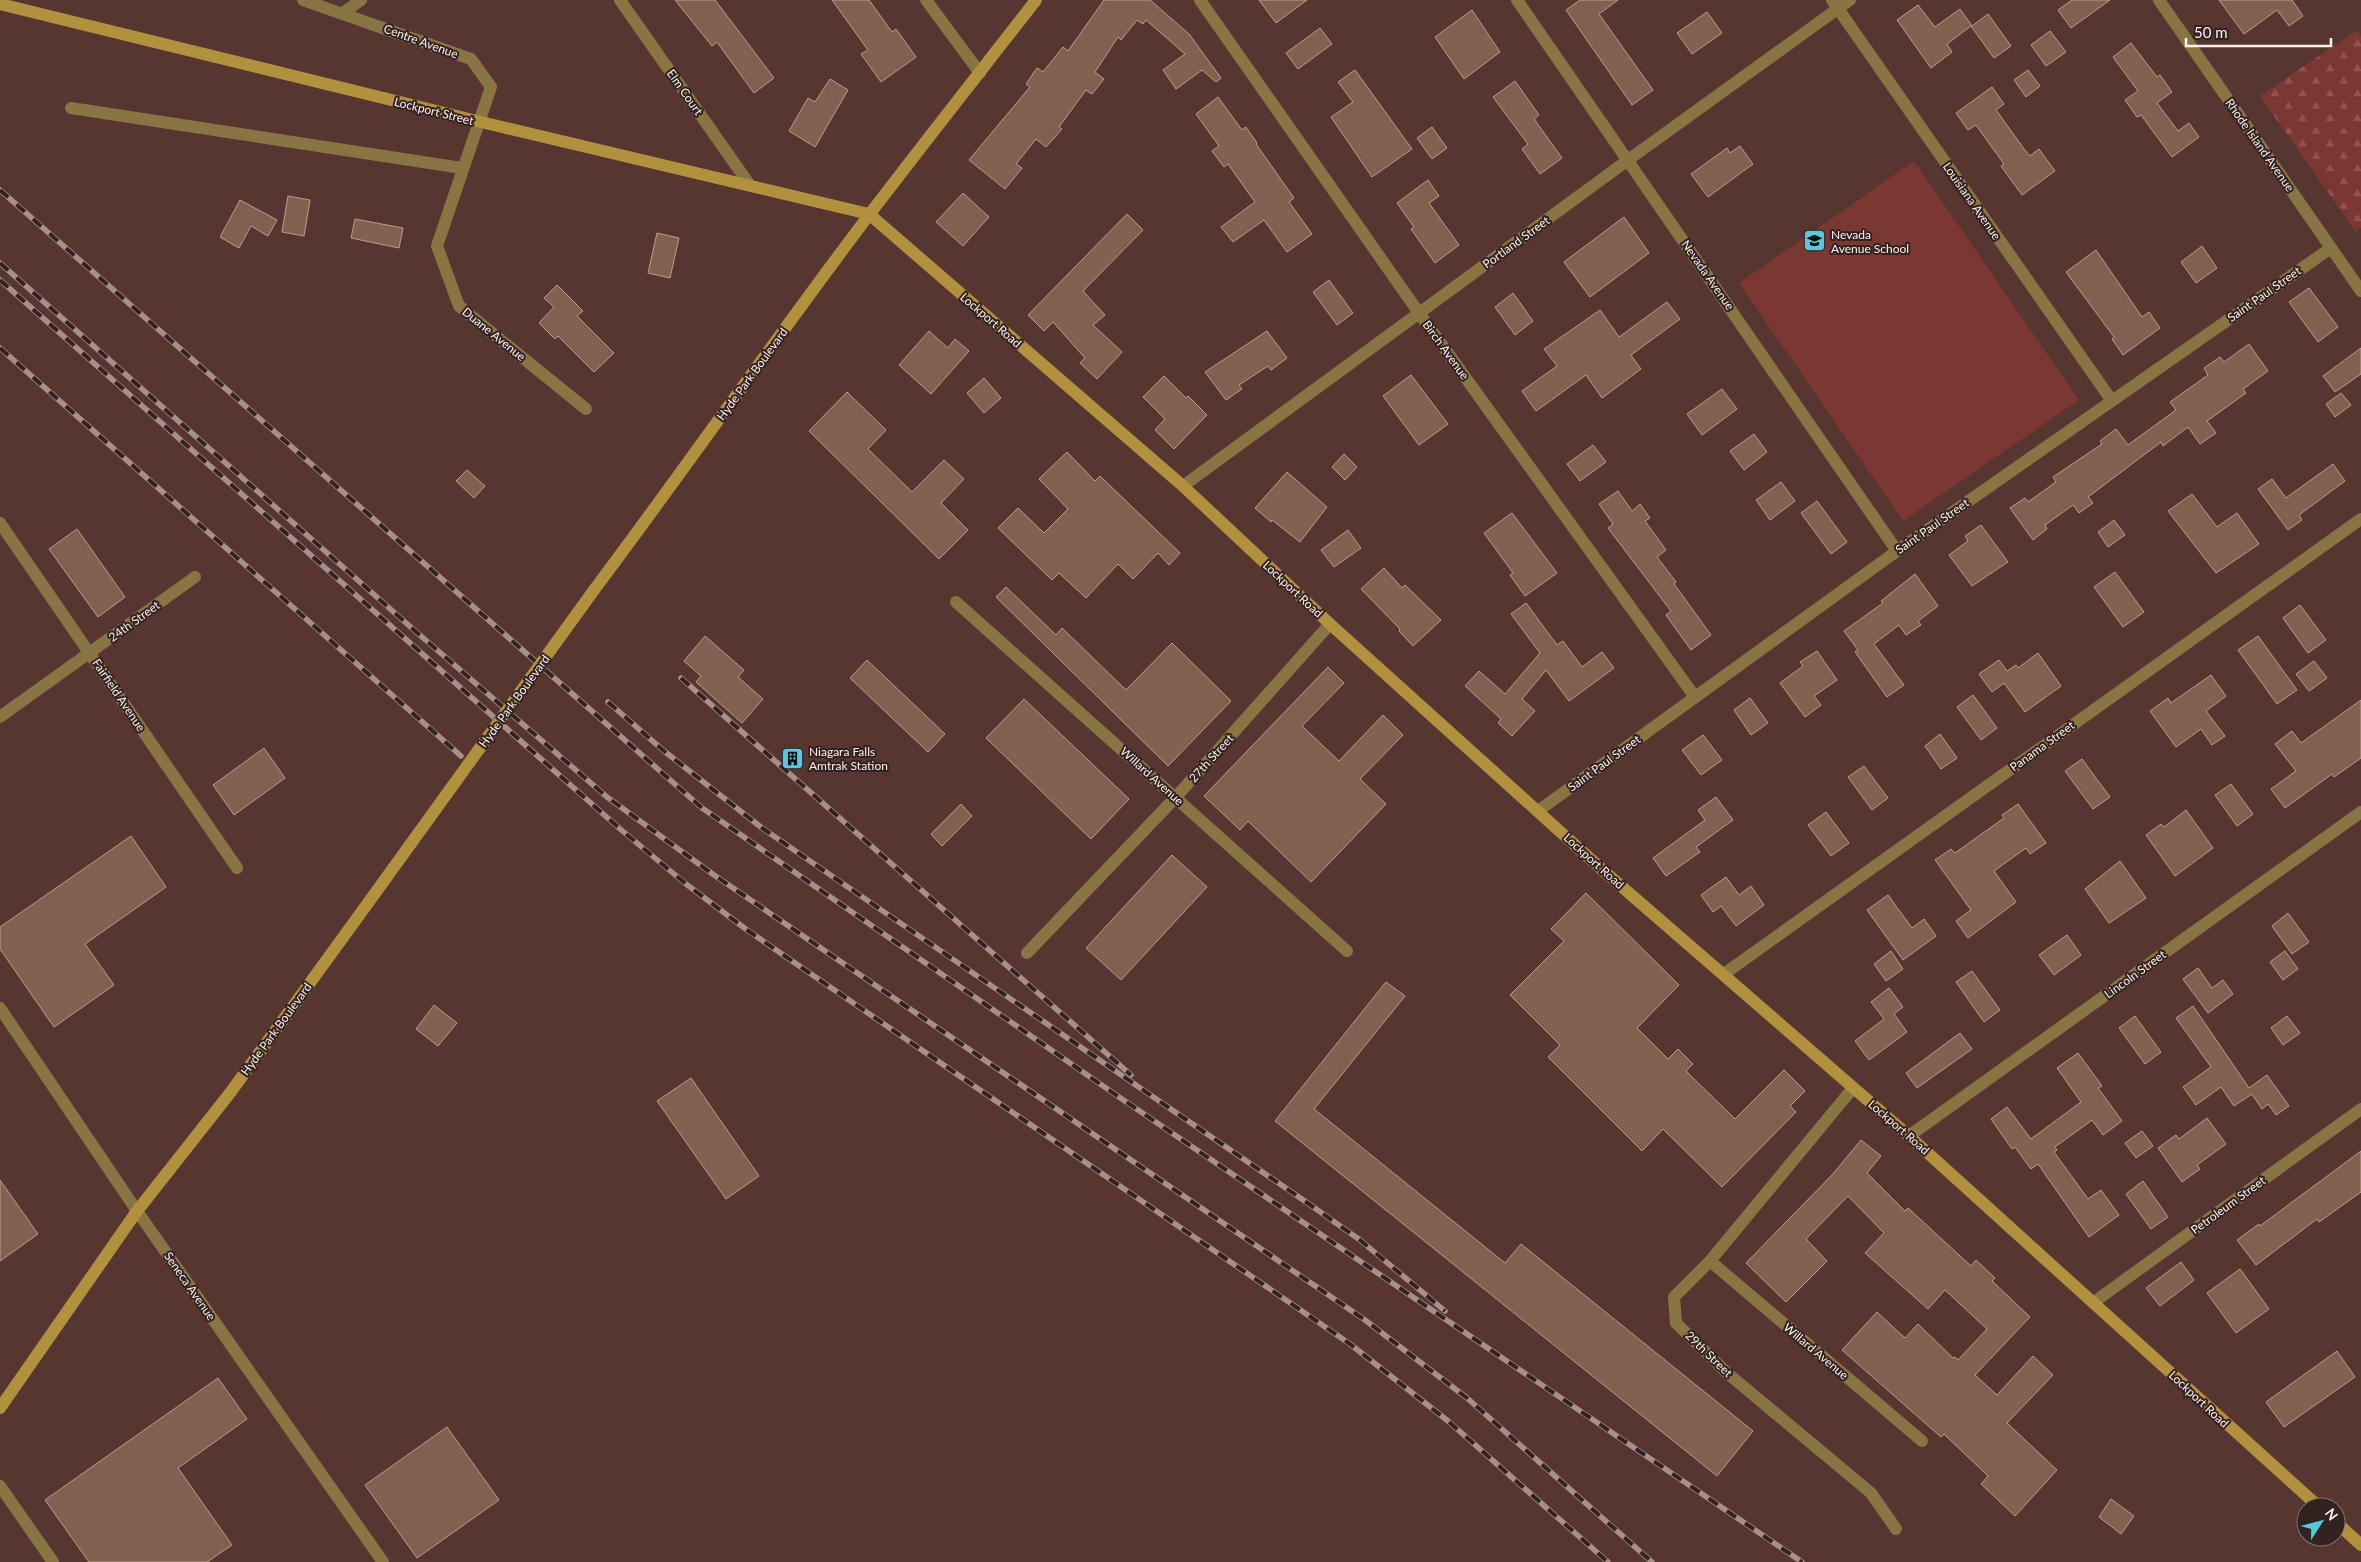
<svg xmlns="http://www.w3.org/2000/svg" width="2361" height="1562" font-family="Lato,sans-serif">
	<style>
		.forest { fill: url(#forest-firs) }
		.park { fill: #7b3731 }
		.building { fill: #826050; stroke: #c09c8b }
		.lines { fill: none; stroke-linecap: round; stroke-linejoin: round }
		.street { stroke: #897544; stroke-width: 12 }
		.secondary { stroke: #b2913e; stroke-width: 12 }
		.rail-casing { stroke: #a88f8c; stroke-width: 5.5 }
		.rail { stroke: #322220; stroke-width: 4; stroke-dasharray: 11; stroke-linecap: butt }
		.secondary-bridge { stroke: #b2913e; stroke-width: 12 }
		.labels { text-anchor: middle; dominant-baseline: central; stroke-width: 4; stroke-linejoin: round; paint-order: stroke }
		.street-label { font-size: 12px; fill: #fef0ee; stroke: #322220 }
		.poi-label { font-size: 12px; fill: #fef0ee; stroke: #322220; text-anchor: start }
	</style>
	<defs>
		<pattern id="forest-firs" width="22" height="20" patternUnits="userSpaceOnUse" patternTransform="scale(1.25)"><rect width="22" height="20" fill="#7b3731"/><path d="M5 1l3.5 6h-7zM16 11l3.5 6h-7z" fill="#8f544f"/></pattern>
	</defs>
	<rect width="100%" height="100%" fill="#573531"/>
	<path class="forest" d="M2357 30 2361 36V228L2356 232 2260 96Z"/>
	<path class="park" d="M1914 161 2079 400 1903 521 1739 283Z"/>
	<path class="building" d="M675 0H715L774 78 754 93 717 42 712 46Z
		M832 0H869L892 32 896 29 916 57 881 82 861 54 868 50Z
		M1104 0H1150L1189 34 1221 78 1216 82 1202 70 1176 89 1163 70 1185 54 1146 20 1143 24 1137 20 1121 40 1118 37 1095 72 1104 79 1092 94 1086 90 1059 127 1062 129 1046 147 1036 139 1016 164 1022 168 1005 189 969 160 1030 87 1026 84 1037 68 1043 72 1063 47 1068 51Z
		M1259 0H1307L1276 23Z
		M1580 0H1618L1599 14 1653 90 1632 105 1566 10Z
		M2072 0H2110L2071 28 2058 10Z
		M2219 0H2292L2303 16 2289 26 2277 10 2244 34Z
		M1918 5 1935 27 1960 9 1972 26 1988 14 2011 46 1994 58 1971 26 1947 44 1952 52 1931 68 1897 20Z
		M1472 10 1500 52 1464 79 1435 37Z
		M1707 12 1722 33 1692 54 1677 33Z
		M1320 28 1332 44 1298 69 1286 53Z
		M2050 31 2066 52 2046 66 2031 45Z
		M2131 43 2157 77 2160 75 2172 92 2157 103 2178 131 2189 123 2199 137 2172 157 2141 115 2137 117 2125 100 2138 91 2113 57Z
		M1355 70 1412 149 1372 177 1331 117 1353 102 1338 82Z
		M2028 70 2040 86 2026 97 2014 80Z
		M830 79 848 90 815 147 789 131 808 98 815 102Z
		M1515 81 1539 115 1534 119 1562 158 1540 174 1522 149 1528 144 1493 97Z
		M1992 87 2004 104 1996 110 2024 149 2030 156 2039 149 2055 171 2022 195 2001 166 2004 164 1976 125 1968 130 1956 113Z
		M1218 97 1242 130 1246 127 1257 143 1256 144 1294 198 1289 202 1312 234 1287 252 1264 220 1233 242 1221 227 1255 202 1228 164 1224 167 1212 151 1219 146 1196 114Z
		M1432 127 1447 148 1432 159 1417 138Z
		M1740 146 1753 164 1708 197 1691 174 1727 148 1730 153Z
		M1428 180 1439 196 1429 203 1459 245 1435 263 1411 229 1414 227 1397 203Z
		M963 193 989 217 963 246 936 222Z
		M288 196 310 200 304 236 282 232Z
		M240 200 277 220 268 236 251 226 239 248 220 237Z
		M1127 214 1143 230 1083 291 1105 315 1093 325 1122 352 1097 379 1080 363 1085 358 1053 322 1044 331 1028 315Z
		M1624 217 1649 253 1590 297 1564 262Z
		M355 219 403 228 399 248 351 238Z
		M657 233 679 238 670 278 648 273Z
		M2202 246 2217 268 2196 283 2181 262Z
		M2096 250 2142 317 2149 312 2160 328 2123 355 2112 339 2114 337 2066 272Z
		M1329 280 1353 313 1337 325 1313 292Z
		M557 285 583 311 577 316 614 353 594 372 558 336 555 339 539 323 554 307 544 298Z
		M2309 288 2338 327 2318 342 2289 302Z
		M1513 293 1533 321 1515 335 1495 307Z
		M1667 302 1680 319 1631 355 1641 369 1602 398 1586 375 1536 411 1522 391 1557 366 1544 349 1600 310 1619 337Z
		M929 331 948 348 955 339 969 351 931 394 899 365Z
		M1267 331 1287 358 1271 370 1268 366 1239 385 1242 389 1226 400 1205 372Z
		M2249 344 2268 371 2243 389 2246 393 2207 421 2216 433 2200 444 2188 427 2163 446 2161 442 2088 497 2093 503 2079 513 2073 505 2045 525 2047 529 2033 540 2010 508 2025 498 2028 502 2056 482 2053 477 2102 444 2100 441 2116 429 2128 445 2176 410 2170 402 2208 375 2204 368 2220 357 2224 362Z
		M2361 348V374L2335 392 2323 376Z
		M1411 375 1448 424 1419 445 1383 396Z
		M1164 376 1186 398 1188 396 1207 415 1174 449 1155 430 1165 419 1143 397Z
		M984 378 1001 398 984 413 967 393Z
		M1722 389 1737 409 1702 435 1687 414Z
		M847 392 886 430 868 449 912 492 944 460 964 479 941 503 968 530 939 559 809 431Z
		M2341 393 2351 405 2335 417 2326 404Z
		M1754 434 1767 452 1744 470 1730 451Z
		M1593 445 1606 462 1580 481 1567 464Z
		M1067 452 1095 481 1100 476 1180 553 1169 565 1158 553 1133 579 1118 564 1086 598 1059 573 1052 580 998 528 1018 508 1044 533 1068 509 1039 479Z
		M1344 454 1357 467 1345 480 1332 467Z
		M2333 464 2345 481 2299 515 2302 520 2288 530 2258 489 2272 479 2286 498Z
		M467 470 485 486 474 498 456 481Z
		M1287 472 1327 507 1300 542 1272 520 1271 522 1255 508Z
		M1781 482 1795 501 1770 520 1756 500Z
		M1618 491 1632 511 1640 504 1650 518 1645 521 1666 550 1657 557 1676 582 1674 584 1711 635 1691 650 1666 615 1671 611 1608 528 1613 524 1599 504Z
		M2192 494 2217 527 2237 513 2259 544 2216 573 2168 511Z
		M1817 501 1847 542 1831 554 1801 513Z
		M1512 513 1557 573 1525 596 1510 575 1513 573 1484 533Z
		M2114 520 2125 535 2108 547 2098 532Z
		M1981 525 2008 562 1972 586 1949 555 1968 541 1965 536Z
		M77 529 125 597 98 617 49 549Z
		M1348 530 1361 548 1334 567 1321 550Z
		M1384 568 1402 588 1405 585 1441 620 1413 646 1399 631 1400 629 1361 589Z
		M2115 572 2144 612 2123 627 2094 587Z
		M1915 574 1938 606 1918 621 1921 625 1906 635 1899 625 1874 644 1904 685 1887 697 1855 652 1858 650 1844 631 1883 603 1881 601Z
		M1006 587 1056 635 1062 628 1126 690 1172 643 1231 701 1168 766 996 597Z
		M1526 603 1557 645 1563 641 1582 667 1602 652 1614 668 1569 701 1546 670 1522 699 1535 711 1512 736 1498 723 1501 719 1465 686 1479 671 1505 694 1540 653 1511 614Z
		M2300 605 2326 640 2308 653 2283 618Z
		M705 636 744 670 738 677 763 699 742 723 696 682 701 676 684 661Z
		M2258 636 2297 690 2277 704 2238 650Z
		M1817 651 1837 680 1814 696 1821 705 1805 717 1780 683 1803 666 1800 662Z
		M2038 653 2061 686 2025 712 2004 683 1992 692 1979 674 1999 660 2007 671 2016 665 2018 668Z
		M867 660 945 734 928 752 850 678Z
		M2314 661 2327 678 2309 691 2296 674Z
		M1328 667 1344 683 1302 726 1339 761 1383 715 1403 735 1360 779 1386 804 1311 882 1248 821 1240 830 1204 796Z
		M2211 675 2226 696 2206 711 2225 736 2212 745 2201 729 2176 747 2150 711 2168 698 2171 703Z
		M1973 695 1997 728 1981 740 1957 707Z
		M1750 698 1768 723 1751 735 1734 710Z
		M1024 699 1129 799 1091 839 986 738Z
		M2361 700V758L2334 777 2332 774 2285 808 2271 789 2296 771 2275 744 2292 731 2301 743Z
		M1940 734 1957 758 1941 769 1925 746Z
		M1703 735 1722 760 1701 775 1682 750Z
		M264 748 285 778 234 815 213 785Z
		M2082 759 2110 797 2093 809 2065 771Z
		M1864 766 1888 798 1872 810 1848 777Z
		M2231 784 2253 814 2237 826 2215 795Z
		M1716 797 1733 820 1696 847 1700 852 1666 876 1653 858 1705 820 1698 810Z
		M961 804 972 816 942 846 931 834Z
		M2018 804 2046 843 2030 854 2026 848 1994 871 2016 902 1968 938 1956 921 1971 910 1935 860 1951 849 1955 853 2004 818 2002 815Z
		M2186 810 2213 848 2175 876 2146 835 2161 824 2164 827Z
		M1826 812 1849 843 1831 856 1808 825Z
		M131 836 166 887 85 944 114 985 54 1027 0 949V927Z
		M1172 855 1207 887 1121 980 1086 948Z
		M2120 861 2146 898 2109 923 2085 889Z
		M1726 877 1739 895 1751 886 1764 905 1736 926 1721 906 1713 912 1701 895Z
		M1586 893 1679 985 1637 1028 1668 1059 1678 1049 1693 1064 1686 1071 1735 1119 1784 1070 1805 1091 1790 1106 1796 1112 1722 1187 1663 1129 1642 1151 1548 1057 1560 1045 1510 995 1564 941 1551 929Z
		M1888 895 1912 928 1924 919 1936 936 1903 960 1867 910Z
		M2288 913 2309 942 2292 954 2272 926Z
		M2067 935 2081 955 2054 975 2039 955Z
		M1891 951 1903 969 1886 981 1874 964Z
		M2285 951 2298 969 2283 980 2270 962Z
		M2198 968 2212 988 2223 980 2233 994 2208 1013 2183 979Z
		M1972 971 2000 1010 1984 1022 1956 982Z
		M1386 982 1405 996 1314 1109 1505 1263 1521 1244 1753 1431 1717 1476 1275 1121Z
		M1889 988 1903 1007 1894 1014 1907 1032 1869 1060 1855 1041 1884 1019 1871 1002Z
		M434 1005 457 1023 438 1046 416 1029Z
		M2193 1006 2249 1088 2267 1075 2289 1106 2276 1115 2268 1104 2262 1109 2252 1094 2234 1106 2221 1087 2196 1105 2183 1087 2211 1067 2176 1018Z
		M2135 1016 2161 1052 2145 1064 2119 1028Z
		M2287 1016 2300 1033 2283 1045 2271 1028Z
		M1960 1033 1972 1049 1917 1088 1906 1073Z
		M2078 1053 2102 1086 2098 1088 2122 1121 2103 1135 2092 1120 2055 1147 2057 1150 2054 1152 2088 1199 2101 1190 2119 1215 2089 1237 2038 1164 2031 1169 2015 1147 2012 1149 1991 1119 2007 1107 2031 1139 2081 1102 2057 1068Z
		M691 1078 759 1176 726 1199 657 1101Z
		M2207 1118 2226 1144 2197 1165 2200 1169 2182 1182 2158 1148 2176 1135 2179 1139Z
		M2142 1131 2153 1146 2136 1158 2125 1143Z
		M1861 1140 1881 1156 1867 1173 1905 1211 1908 1208 1971 1266 1976 1260 1995 1278 1992 1281 2030 1317 1975 1375 1997 1395 2033 1356 2053 1375 2007 1423 2057 1470 2015 1516 1981 1484 1988 1476 1944 1434 1941 1437 1842 1350 1877 1312 1905 1338 1918 1324 1953 1358 1955 1357 1958 1360 1987 1329 1945 1290 1928 1309 1865 1253 1884 1233 1848 1196 1806 1239 1827 1261 1786 1302 1746 1263 1832 1175Z
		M2361 1151V1192L2319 1222 2317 1219 2256 1265 2237 1240 2259 1224 2260 1226Z
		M0 1180 38 1234 0 1261Z
		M2143 1181 2168 1217 2151 1229 2126 1194Z
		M2181 1262 2194 1280 2160 1306 2146 1288Z
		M2240 1269 2269 1309 2236 1333 2207 1293Z
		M2337 1351 2355 1377 2284 1427 2266 1402Z
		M218 1378 247 1419 178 1468 232 1545 207 1562H89L45 1500Z
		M447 1427 499 1500 417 1558 365 1485Z
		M2111 1499 2134 1516 2121 1534 2099 1517Z"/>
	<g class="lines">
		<path class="street" d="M303 0 471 59 491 87 437 246 459 306 586 409
			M620 0 749 184
			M926 0 980 73
			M1200 0 1419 313 1695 697
			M1517 0 1897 551
			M1832 0 2112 401
			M2159 0 2361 291
			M343 13 361 0
			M71 108 462 168
			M1183 486 1628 160 1850 0
			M0 523 237 868
			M956 602 1347 951
			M0 717 195 577
			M1538 811 1897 551 2331 248
			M1027 953 1176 797 1330 624
			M1724 974 2361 519
			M0 1008 137 1211 383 1562
			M1853 1088 1710 1261 1674 1297 1676 1323 1726 1372 1871 1493 1896 1529
			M1909 1136 2361 812
			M1710 1261 1922 1441
			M2094 1302 2361 1109
			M0 1486 53 1562"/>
		<path class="secondary" d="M0 4 477 121 869 214 1183 486 1330 624 1606 873 1909 1136 2319 1507
			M594 590C687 466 775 339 869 215 924 143 980 72 1036 0
			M0 1408 137 1211 230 1093 368 903
			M2336 1522 2361 1545"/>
		<defs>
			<path id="rail" d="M0 190 702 808 1119 1097 1802 1562
				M0 263 414 630 607 797 714 875 1365 1320 1467 1398 1652 1562
				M0 280 619 828 686 884 747 930 1350 1344 1448 1421 1608 1562
				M0 348 461 756
				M681 678 1131 1075
				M608 702 664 751 762 828 1309 1204 1360 1240 1445 1311"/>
		</defs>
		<use href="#rail" class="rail-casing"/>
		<use href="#rail" class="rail"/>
		<path class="secondary-bridge" d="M368 903 594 590"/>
	</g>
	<defs>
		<symbol id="school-square" viewBox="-11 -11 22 22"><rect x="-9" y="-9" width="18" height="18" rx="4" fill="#53cbdb" stroke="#322220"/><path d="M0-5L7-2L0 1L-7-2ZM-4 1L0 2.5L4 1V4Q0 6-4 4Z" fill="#111"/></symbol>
		<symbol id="building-square" viewBox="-11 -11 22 22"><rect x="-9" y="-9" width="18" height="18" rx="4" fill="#53cbdb" stroke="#322220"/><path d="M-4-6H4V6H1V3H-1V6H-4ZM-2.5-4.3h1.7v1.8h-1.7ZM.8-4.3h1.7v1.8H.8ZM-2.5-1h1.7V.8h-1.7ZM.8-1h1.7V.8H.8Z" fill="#111"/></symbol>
	</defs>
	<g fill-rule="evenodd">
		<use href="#school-square" x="1802" y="228" width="25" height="25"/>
		<use href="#building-square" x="780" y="746" width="25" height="25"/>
	</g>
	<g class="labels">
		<g class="street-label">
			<text transform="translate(421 41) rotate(20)">Centre Avenue</text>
			<text transform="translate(685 92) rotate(55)">Elm Court</text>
			<text transform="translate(434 111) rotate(14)">Lockport Street</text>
			<text transform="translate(2260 145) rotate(55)">Rhode Island Avenue</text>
			<text transform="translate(1972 201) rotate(55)">Louisiana Avenue</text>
			<text transform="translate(1516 242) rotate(-36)">Portland Street</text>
			<text transform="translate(1708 275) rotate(55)">Nevada Avenue</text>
			<text transform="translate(2264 294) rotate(-35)">Saint Paul Street</text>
			<text transform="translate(991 320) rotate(41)">Lockport Road</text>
			<text transform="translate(494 334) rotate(39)">Duane Avenue</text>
			<text transform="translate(1446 350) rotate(54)">Birch Avenue</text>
			<text transform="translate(752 374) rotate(-54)">Hyde Park Boulevard</text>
			<text transform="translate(1932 526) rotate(-35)">Saint Paul Street</text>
			<text transform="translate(1293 589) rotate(43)">Lockport Road</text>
			<text transform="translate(134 621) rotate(-36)">24th Street</text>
			<text transform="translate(119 695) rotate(56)">Fairfield Avenue</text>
			<text transform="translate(514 701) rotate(-54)">Hyde Park Boulevard</text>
			<text transform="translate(2042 746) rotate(-36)">Panama Street</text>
			<text transform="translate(1211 758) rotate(-48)">27th Street</text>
			<text transform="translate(1604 763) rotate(-36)">Saint Paul Street</text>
			<text transform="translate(1152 776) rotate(42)">Willard Avenue</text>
			<text transform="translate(1594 861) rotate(42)">Lockport Road</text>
			<text transform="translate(2135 974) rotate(-36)">Lincoln Street</text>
			<text transform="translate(276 1029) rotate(-54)">Hyde Park Boulevard</text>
			<text transform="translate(1899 1127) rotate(41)">Lockport Road</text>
			<text transform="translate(2228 1205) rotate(-36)">Petroleum Street</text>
			<text transform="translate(190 1286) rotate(55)">Seneca Avenue</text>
			<text transform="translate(1816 1351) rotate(40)">Willard Avenue</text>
			<text transform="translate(1709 1354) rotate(44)">29th Street</text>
			<text transform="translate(2199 1399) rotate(43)">Lockport Road</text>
		</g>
		<g class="poi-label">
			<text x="1831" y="234">Nevada<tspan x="1831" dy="14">Avenue School</tspan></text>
			<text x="809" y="751">Niagara Falls<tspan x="809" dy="14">Amtrak Station</tspan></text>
		</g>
	</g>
	<g transform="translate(2321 1522) rotate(54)"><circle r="24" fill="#322220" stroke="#847472"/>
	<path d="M0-4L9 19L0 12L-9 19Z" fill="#53cbdb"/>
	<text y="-8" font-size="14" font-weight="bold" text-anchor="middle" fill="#fef0ee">N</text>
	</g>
	<path d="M2186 38v8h145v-8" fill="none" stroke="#fef0ee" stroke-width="2.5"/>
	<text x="2194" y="38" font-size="15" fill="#fef0ee" stroke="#322220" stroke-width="4" paint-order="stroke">50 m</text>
</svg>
